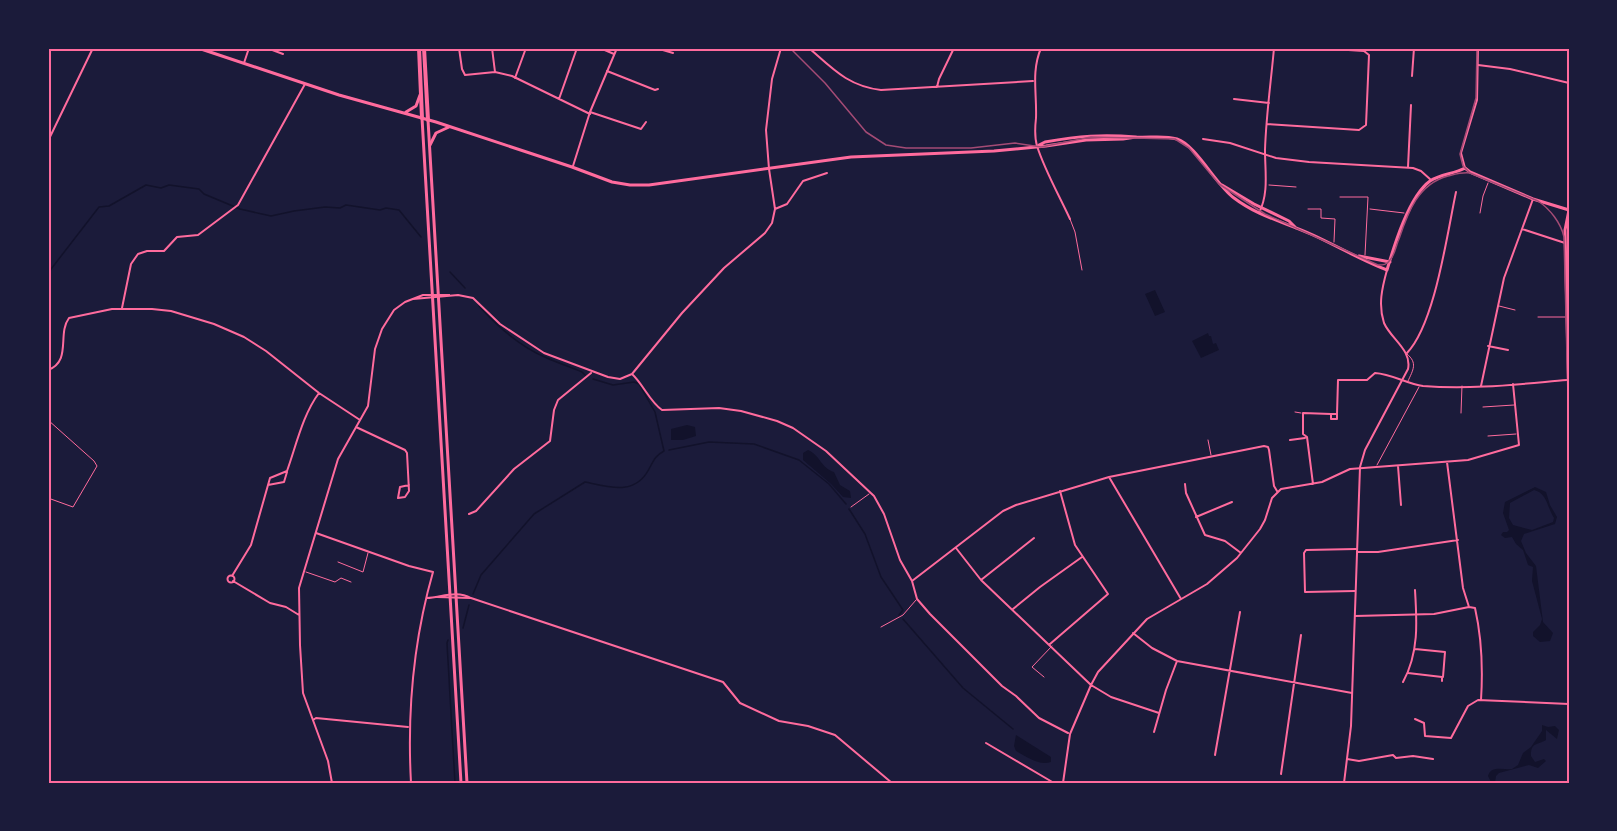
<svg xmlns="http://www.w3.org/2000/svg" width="1617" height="831" font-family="Cabin,sans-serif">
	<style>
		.water { fill: #12122b; fill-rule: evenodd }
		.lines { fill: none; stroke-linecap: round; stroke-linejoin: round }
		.stream { stroke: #12122b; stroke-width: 1.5 }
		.service { stroke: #ff6b9d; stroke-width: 1 }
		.minor { stroke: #ff6b9d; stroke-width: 2 }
		.tertiary { stroke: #ff6b9d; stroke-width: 2 }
		.secondary { stroke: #ff6b9d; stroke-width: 3 }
		.primary { stroke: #ff6b9d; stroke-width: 3 }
		.trunk { stroke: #ff6b9d; stroke-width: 4 }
		.tram { stroke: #a44b75; stroke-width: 1.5 }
		.neatline { fill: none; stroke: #ff6b9d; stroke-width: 2 }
	</style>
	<rect width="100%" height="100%" fill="#1b1b3a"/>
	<path class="water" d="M1155 290 1165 312 1155 316 1145 294Z
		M1208 333 1209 336H1211L1213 344 1216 343 1219 350 1201 358 1192 341Z
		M687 425 695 427 696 436 683 440H671V429Z
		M808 450C820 455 821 468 834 472L840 485 850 491 851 498 843 497 831 484 803 460V453Z
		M1535 487 1546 492 1550 505 1557 517 1555 524 1524 534 1521 541 1526 553 1536 566 1543 622 1553 633 1550 641 1540 642 1533 636V632L1540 625 1542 619 1532 581 1533 567 1528 565 1523 550 1516 544 1512 537 1505 538 1501 535 1503 532H1507L1509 530 1503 513 1505 502ZM1534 490C1547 493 1547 507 1554 518L1553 522 1532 530 1513 525 1509 518 1510 503Z
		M1542 725 1548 727 1555 726 1559 730 1557 739 1546 730V740C1536 746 1531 742 1531 756L1535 762 1544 759 1546 761 1538 768 1529 765 1499 773 1496 776 1495 783 1491 782 1488 776C1491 765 1503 770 1512 769L1518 765 1523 753 1531 747 1542 731Z
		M1016 735 1051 757V762C1039 766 1027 757 1016 751L1014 746Z"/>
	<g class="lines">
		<path class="stream" d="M450 272 465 288
			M48 273 99 207 109 206 146 185 161 188 169 185 199 189 204 194 240 209 271 216 294 211 325 207 340 208 346 205 380 210 386 208 399 210 421 237
			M479 306C498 327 520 347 547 358 558 363 571 367 582 372L585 375
			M669 450 709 442 754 444 799 460 829 484 846 504
			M849 509 865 534 881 577 903 610 899 615
			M473 594 481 575 534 514 585 482C609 487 635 496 649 469 654 460 655 456 664 451L655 412 639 384 634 382 613 385 593 379
			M903 619 963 688 1013 729
			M463 628 469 605
			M448 640 447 643 455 783"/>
		<path class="service" d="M1269 185 1296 187
			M1340 197H1368L1365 255
			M1308 209H1321V218L1335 219 1334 242
			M1370 209 1404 213
			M1480 213 1483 196 1488 183
			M1070 219 1075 232 1082 270
			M1499 306 1515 310
			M1538 317H1565
			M1407 354C1418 363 1413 370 1408 381
			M1483 407 1514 405
			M1295 412 1301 413
			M1461 413 1462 386
			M48 420 94 461 97 466 73 507 48 498
			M1488 436 1516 434
			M1208 440 1211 455
			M1377 465 1419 387
			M851 507 869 494
			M338 562 363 572 368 553
			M306 572 335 582 341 578 351 582
			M881 627 903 615 916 600
			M1044 677 1032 667 1052 646"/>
		<path class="minor" d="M267 48 283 54
			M459 48 462 69 465 75 495 72 512 76 590 114
			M492 48 495 72
			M600 48 614 54
			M656 48 673 53
			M809 48C833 69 848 86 881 90L1033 81
			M1041 48C1031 72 1037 93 1036 118 1035 127 1034 136 1037 146 1045 171 1059 195 1070 219
			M244 63 249 48
			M1478 65 1510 69 1569 83
			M607 71 655 90 658 89
			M1412 76 1414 48
			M515 78 526 48
			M937 87 939 79 954 48
			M559 99 577 48
			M1234 99 1269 103
			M590 112 641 129 646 122
			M1267 124 1359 130 1366 125 1369 55 1364 51 1317 48
			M1203 139 1230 143 1276 158 1309 162 1413 168 1421 171 1431 180
			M1408 167 1411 105
			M1533 199 1522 229 1565 243
			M775 209 787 204 803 181 827 173
			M1259 213C1269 193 1265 172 1265 150 1266 116 1271 82 1274 48
			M413 299 458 295 473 298 500 324 544 353 608 377 620 379 632 374 682 313 724 268 765 233 772 223 775 209 769 169 766 130 772 79 781 48
			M122 308 131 264 138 254 147 251H164L177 237 198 235 238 205 305 84
			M1488 346 1508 350
			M1407 353C1435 324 1447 234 1456 192
			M48 370C72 361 57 334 69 318L112 309H152L171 311 214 324 244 337 266 351 319 393 360 420
			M632 374C643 384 650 402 662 410L719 408 741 411 777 421 793 428 826 451 874 496 884 514 900 560 912 581 917 599 930 614 1002 686 1016 696 1039 718 1068 733
			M1481 386 1504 278 1522 229
			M1337 414H1331V419H1337V414L1338 380H1367L1375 373C1392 374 1407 384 1423 386 1471 390 1520 384 1567 380
			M356 427 405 450 407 453 409 491 405 497 398 498 400 487 409 485
			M1290 440 1305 438
			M1447 462 1463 588 1469 607 1475 608C1482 639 1483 669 1481 700
			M1398 466 1401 505
			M1109 477 1181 599
			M1185 484 1186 493 1205 535 1225 541 1241 553
			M1313 484 1307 437 1303 434V413L1331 414
			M268 485 284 482 287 472
			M469 514 476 511 514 469 550 441 554 410 558 400 591 373
			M1196 517 1232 502
			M316 533 409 566 433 572C413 642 407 710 411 783
			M956 548 981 580 1091 685 1111 697 1159 713
			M1357 552H1378L1458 540
			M227.5 579a3.5 3.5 0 1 1 7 0a3.5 3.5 0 1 1-7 0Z
			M232 576 251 545 270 478 287 471C296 446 303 414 319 393
			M981 580 1034 538
			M233 581 270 603 286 607 299 615
			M912 581 1003 511 1016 505 1109 477 1264 446 1268 447 1269 450 1274 486 1277 491
			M1355 591 1305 592 1304 553 1306 550 1356 549
			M437 597 470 598
			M427 598C442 597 457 590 471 598L723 682 740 703 779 721 808 726 835 735 892 783
			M1013 609 1040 587 1082 557
			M1355 616 1434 614 1469 607
			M1133 633 1152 648 1177 661 1352 693
			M1050 644 1108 594 1075 545 1060 491
			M1415 649 1445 652 1443 677H1442
			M1408 673 1442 677V681
			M1403 682C1419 653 1417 622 1415 590
			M1415 719 1424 723 1425 736 1451 738 1468 706 1478 700 1569 704
			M313 720 316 718 408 727
			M1154 732 1166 690 1177 661
			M986 743 1054 783
			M1215 755 1240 612
			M1347 759 1359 761 1393 755 1396 758 1413 756 1433 759
			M1281 774 1301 635
			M332 783 328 761 303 693 300 645 299 588 338 459 368 406 375 349 382 329 394 310 405 302 423 295H449
			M1063 783 1070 734 1091 685 1098 672 1147 619 1207 584 1237 558 1260 529 1265 520 1272 498 1281 489 1322 482 1350 469 1468 460 1519 445 1513 384"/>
		<path class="tertiary" d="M48 141 93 48
			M573 166 590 112 617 48
			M1465 168 1461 153 1477 100 1478 48
			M1344 783 1351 726 1360 467 1365 450 1408 369C1412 350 1391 339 1384 323 1378 305 1382 288 1387 270"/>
		<path class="secondary" d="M198 48 339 95 436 122 572 167 612 182 630 185H649L851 157 994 151 1046 146 1086 140 1123 139 1136 137
			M406 112 416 106 420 95
			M430 145 436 133 449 127
			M1039 145 1045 142C1079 136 1102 134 1136 137 1149 138 1164 135 1177 139 1196 145 1216 185 1234 198 1259 217 1285 222 1313 235 1337 246 1363 261 1387 270 1394 246 1409 196 1430 181 1440 174 1454 174 1465 168L1470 172 1533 199 1569 210
			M1222 185 1254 204 1289 221 1296 228
			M1569 210 1565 230 1569 403
			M1359 256 1390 262"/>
		<path class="primary" d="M422 118 461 783
			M428 120 467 783"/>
		<path class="trunk" d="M419 48 422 118
			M424 48 428 120"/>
		<path class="tram" d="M790 48 825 83 866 132 886 145 906 148H971L1015 143 1041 147 1091 137 1175 139 1189 148 1219 184 1265 214 1378 265C1383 265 1387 265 1390 260 1395 255 1396 245 1399 239 1408 212 1418 184 1448 176 1456 174 1462 172 1470 173L1538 201C1550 209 1561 223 1564 237L1569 438
			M1470 173 1463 166 1460 154 1476 98 1477 48"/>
	</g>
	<rect width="1617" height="831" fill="none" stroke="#1b1b3a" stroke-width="99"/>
	<rect x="50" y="50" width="1518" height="732" class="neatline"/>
</svg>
